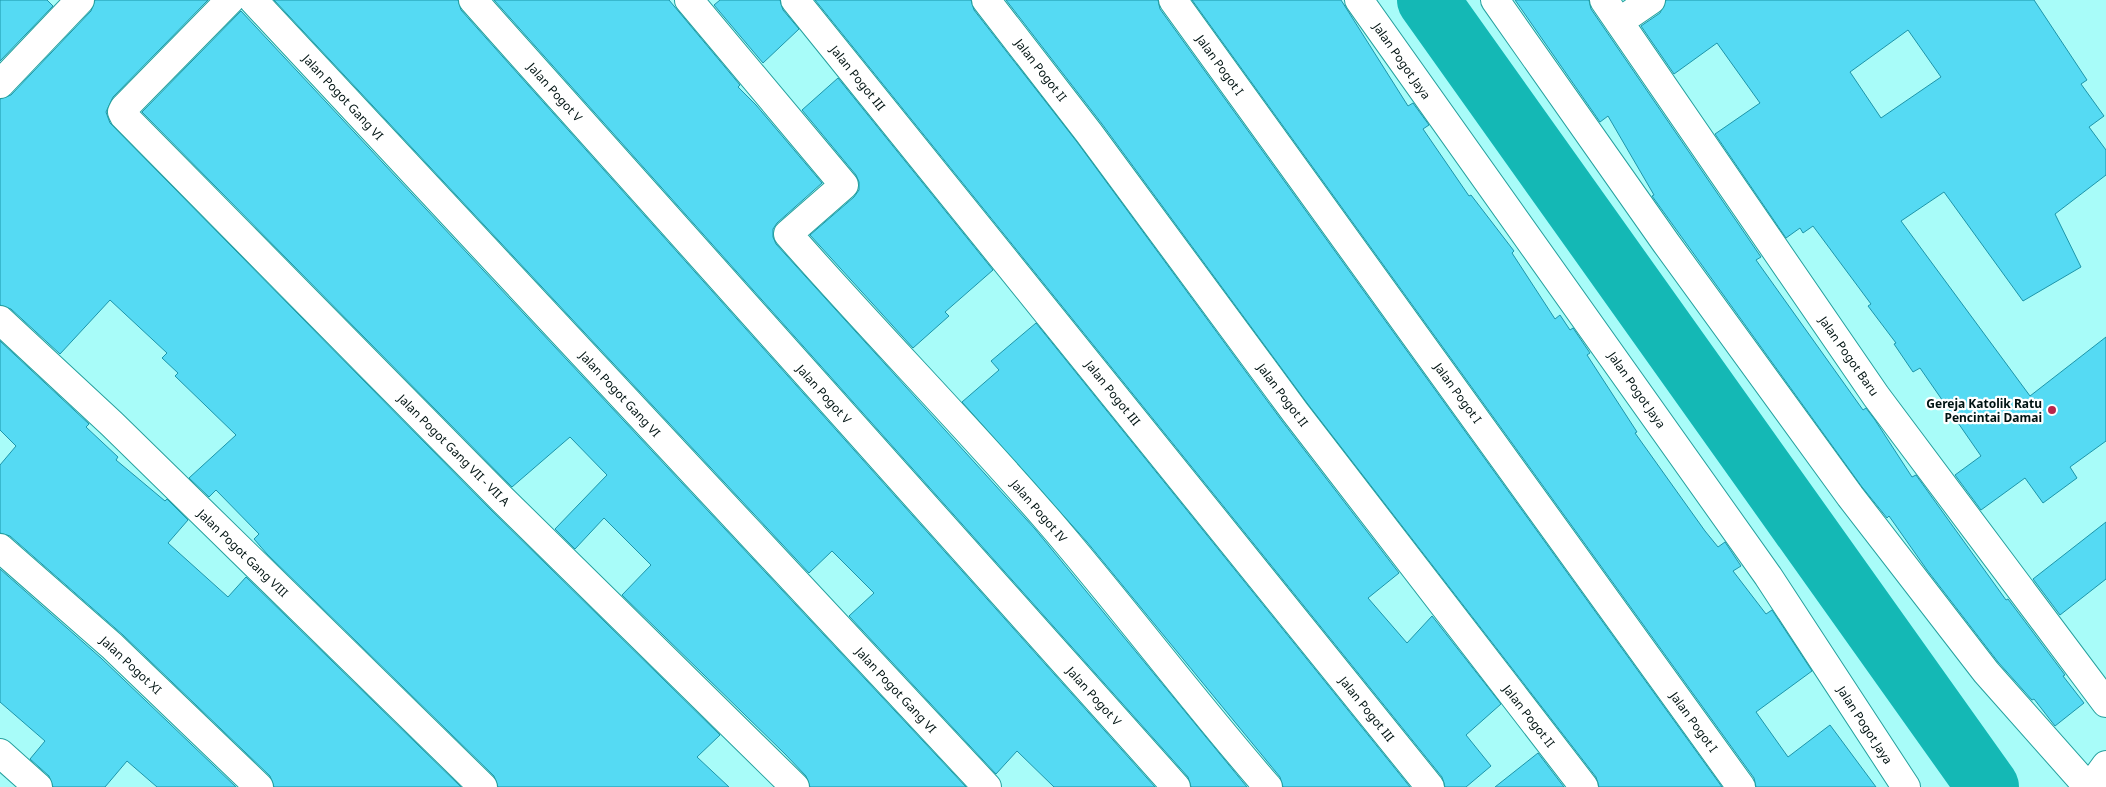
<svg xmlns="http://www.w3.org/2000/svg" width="2106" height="787" font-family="'Noto Sans',sans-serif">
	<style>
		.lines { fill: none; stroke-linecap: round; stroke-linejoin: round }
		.river { stroke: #14b8b5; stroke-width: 62 }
		.building { fill: #55daf3; stroke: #1d95aa; fill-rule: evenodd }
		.street-casing { stroke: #26a09e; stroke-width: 30 }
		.secondary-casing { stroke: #26a09e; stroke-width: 30 }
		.street { stroke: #fff; stroke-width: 28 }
		.secondary { stroke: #fff; stroke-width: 28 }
		.poi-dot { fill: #b8264b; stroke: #fff; stroke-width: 2 }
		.labels { text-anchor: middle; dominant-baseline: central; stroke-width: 4.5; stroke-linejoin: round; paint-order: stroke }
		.street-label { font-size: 12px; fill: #001312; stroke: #fff }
		.poi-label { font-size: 12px; font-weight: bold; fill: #001312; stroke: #fff; text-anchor: end }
	</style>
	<rect width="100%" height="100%" fill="#a8fcf9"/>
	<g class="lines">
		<path class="river" d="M1428 0 1988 787"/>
	</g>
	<path class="building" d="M0 0H47L53 6 0 61Z
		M95 0H208L113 97 106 112 110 123 490 509 720 735 697 757 729 787H498L494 776 267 554 254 539 259 534 216 490 209 497 189 478 236 435 175 376 178 373 162 358 167 353 110 300 60 354 11 309 0 305V99L11 95 91 11Z
		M274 0H458L461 10 1155 787H1054L1017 751 996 774 849 616 874 593 832 551 809 573Z
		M494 0H669L740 85 738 87 756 105 822 183 777 223 773 229V237L776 244 1035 529 1247 787H1191L1188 777Z
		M720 0H780L783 10 799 29 763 63 714 5Z
		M815 0H971L974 10 1077 142 1282 421 1399 573 1368 598 1407 643 1432 616 1501 704 1466 735 1491 766 1466 787H1445L1442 777Z
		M1006 0H1158L1160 9 1722 787H1599L1596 777 1307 403 1102 124Z
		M1192 0H1341L1408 106 1413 103 1429 125 1423 129 1469 196 1471 195 1514 251 1512 253 1555 319 1560 315 1570 330 1573 328 1590 353 1587 355 1637 432 1635 433 1705 531 1718 547 1725 542 1741 566 1733 571 1766 614 1772 610 1812 671 1756 712 1788 757 1830 725 1876 787H1756L1754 778Z
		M1515 0H1589L1591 9 1761 257 1756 260 1863 410 1866 408 1875 420 1912 477 1916 475 2006 600 2008 599 2065 675 2063 676 2084 703 2055 726 2034 699 2032 700 1998 662 1927 570 1889 516 1887 518 1862 487 1652 196 1654 195 1608 116 1600 122Z
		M1666 0H2034L2087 80 2081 84 2104 116 2089 127 2106 150V175L2055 214 2081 267 2023 301 1944 192 1901 221 2030 396 2106 337V441L2070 467 2077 478 2043 503 2025 478 1981 510 1955 475 1981 456 1920 368 1913 372 1894 344 1896 343 1868 306 1871 304 1813 226 1803 233 1800 228 1786 238 1715 134 1760 103 1717 43 1674 74 1641 26 1660 13ZM1908 30 1941 77 1881 118 1850 72Z
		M241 11 966 787H810L806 776 785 754 622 595 651 565 604 518 575 549 555 529 607 475 570 437 512 487 142 112Z
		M838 78 993 270 945 312 949 316 913 348 810 235 854 197 859 190V182L856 175 802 110Z
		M1036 323 1410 787H1283L1280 777 1087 542 962 402 999 370 991 361Z
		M0 341 89 424 86 427 118 457 116 460 165 501 167 499 188 520 168 543 228 597 246 577 461 787H274L270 776 123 635 10 536 0 533V465L16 446 0 430Z
		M2106 522V579L2060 615 2033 579Z
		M0 569 101 658 236 787H157L127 761 105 787H53L49 776 30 759 45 741 0 702Z
		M1538 753 1564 787H1495Z"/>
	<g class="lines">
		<defs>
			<path id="street" d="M230 0 124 108 122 112 124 116 501 498 795 787
				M253 0 987 787
				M473 0 1176 787
				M689 0 844 185 788 234C873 331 963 422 1047 519 1123 607 1192 700 1268 787
				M795 0 1430 787
				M986 0 1089 133 1295 412 1584 787
				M1173 0 1741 787
				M1359 0 1768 576 1906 787
				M1495 0 1666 243 1850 496 1986 672 2088 787
				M1604 0 1876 396 2106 703
				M1619 22 1651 0
				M0 84 80 0
				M0 320 112 424 483 787
				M0 548 112 646 259 787
				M0 753 38 787"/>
			<path id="secondary" d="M2090 787 2106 765"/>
		</defs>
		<use href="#street" class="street-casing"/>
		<use href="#secondary" class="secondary-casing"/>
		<use href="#street" class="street"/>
		<use href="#secondary" class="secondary"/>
	</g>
	<circle class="poi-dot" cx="2052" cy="410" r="5"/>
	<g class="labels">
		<g class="street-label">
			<text transform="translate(1402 61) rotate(55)">Jalan Pogot Jaya</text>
			<text transform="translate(1220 65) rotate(54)">Jalan Pogot I</text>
			<text transform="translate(1041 70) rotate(52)">Jalan Pogot II</text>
			<text transform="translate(858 78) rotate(51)">Jalan Pogot III</text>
			<text transform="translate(555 92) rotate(48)">Jalan Pogot V</text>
			<text transform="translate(343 97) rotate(47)">Jalan Pogot Gang VI</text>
			<text transform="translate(1849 356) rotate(55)">Jalan Pogot Baru</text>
			<text transform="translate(1637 390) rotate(55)">Jalan Pogot Jaya</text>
			<text transform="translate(1113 393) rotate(51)">Jalan Pogot III</text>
			<text transform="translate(1458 393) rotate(54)">Jalan Pogot I</text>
			<text transform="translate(620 394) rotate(47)">Jalan Pogot Gang VI</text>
			<text transform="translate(824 394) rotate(48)">Jalan Pogot V</text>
			<text transform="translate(1283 395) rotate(53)">Jalan Pogot II</text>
			<text transform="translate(454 450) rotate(45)">Jalan Pogot Gang VII - VII A</text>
			<text transform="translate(1039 511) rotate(49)">Jalan Pogot IV</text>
			<text transform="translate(243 553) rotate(44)">Jalan Pogot Gang VIII</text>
			<text transform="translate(131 665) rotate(43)">Jalan Pogot XI</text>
			<text transform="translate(896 690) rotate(47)">Jalan Pogot Gang VI</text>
			<text transform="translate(1094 696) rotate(48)">Jalan Pogot V</text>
			<text transform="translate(1367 709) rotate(51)">Jalan Pogot III</text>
			<text transform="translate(1529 716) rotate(52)">Jalan Pogot II</text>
			<text transform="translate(1694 722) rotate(54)">Jalan Pogot I</text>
			<text transform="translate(1865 725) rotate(57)">Jalan Pogot Jaya</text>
		</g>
		<g class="poi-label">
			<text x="2042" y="403">Gereja Katolik Ratu<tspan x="2042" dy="14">Pencintai Damai</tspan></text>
		</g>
	</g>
</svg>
